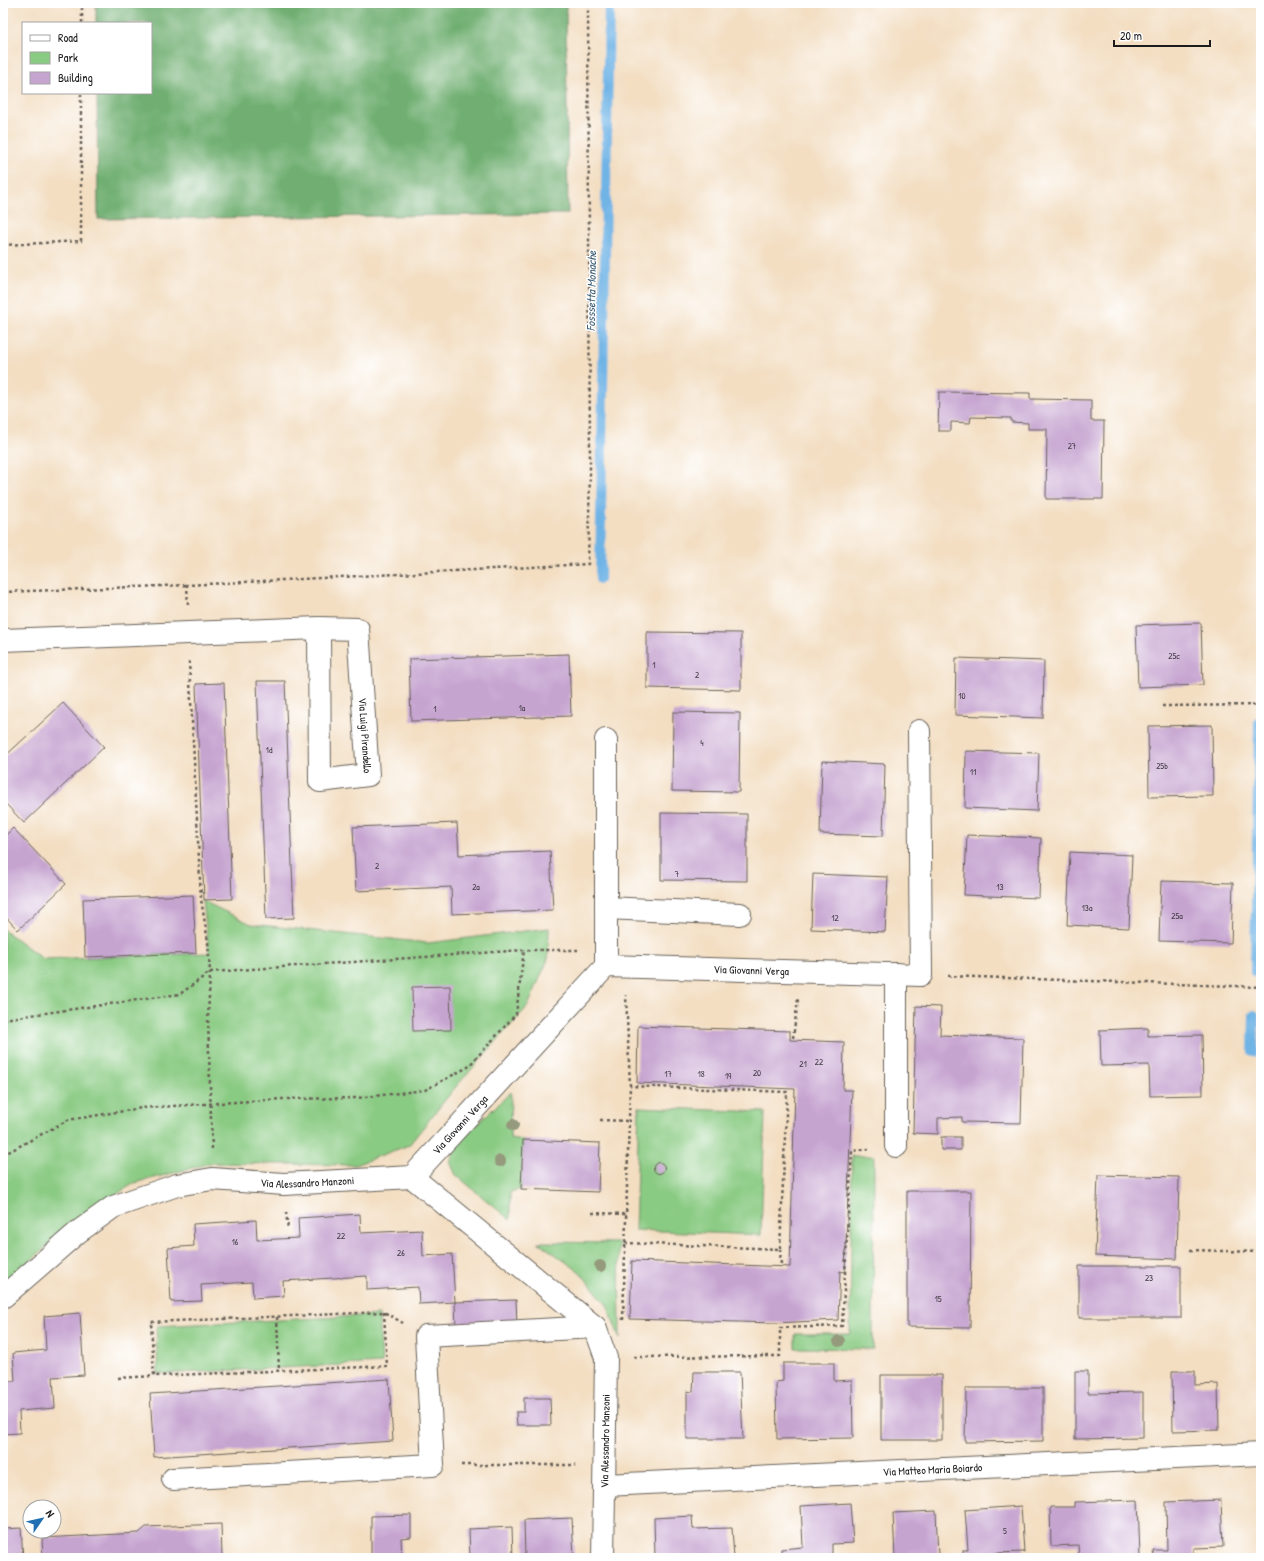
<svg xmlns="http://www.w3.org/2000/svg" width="1264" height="1561" font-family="'Patrick Hand',sans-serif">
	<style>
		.green { fill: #8acb83; stroke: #537450 }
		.forest { fill: #6faf71; stroke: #466646 }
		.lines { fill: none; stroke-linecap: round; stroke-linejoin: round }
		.stream { stroke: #6fb4e6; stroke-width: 10 }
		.building { fill: #c6a4d0 }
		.minor-casing { stroke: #676056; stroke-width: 24 }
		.path { stroke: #676056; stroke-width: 2.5; stroke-dasharray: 3 3; stroke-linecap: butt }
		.minor { stroke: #fff; stroke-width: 22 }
		.tree { fill: #959a7d }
		.labels { text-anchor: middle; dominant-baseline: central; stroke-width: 3; stroke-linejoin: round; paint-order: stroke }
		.number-label { font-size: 9px; fill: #463e49 }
		.street-label { font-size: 11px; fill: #1c1c1c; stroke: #fff }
		.water-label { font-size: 12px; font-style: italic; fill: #416077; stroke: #fff }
	</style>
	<rect width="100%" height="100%" fill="#fff"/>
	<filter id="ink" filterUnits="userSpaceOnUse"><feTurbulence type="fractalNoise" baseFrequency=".025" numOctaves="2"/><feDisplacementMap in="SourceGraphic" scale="8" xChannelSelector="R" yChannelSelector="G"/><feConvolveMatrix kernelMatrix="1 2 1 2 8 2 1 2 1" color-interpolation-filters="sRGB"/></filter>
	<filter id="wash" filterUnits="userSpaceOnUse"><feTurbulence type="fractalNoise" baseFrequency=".012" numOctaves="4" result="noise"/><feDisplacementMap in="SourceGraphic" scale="16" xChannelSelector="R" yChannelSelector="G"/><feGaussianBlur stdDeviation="0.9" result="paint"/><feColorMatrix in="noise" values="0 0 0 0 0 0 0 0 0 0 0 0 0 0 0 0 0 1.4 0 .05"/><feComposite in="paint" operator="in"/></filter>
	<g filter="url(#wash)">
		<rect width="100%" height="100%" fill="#f3dec2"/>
		<path class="green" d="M203 901 251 924 428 943 549 928 548 959 528 1006 454 1089 409 1145 355 1165 211 1163 135 1183 80 1216 3 1286V929L43 959 209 953Z
			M511 1092 510 1138 523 1140 521 1189 510 1192V1220L456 1175 450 1162 456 1144Z
			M639 1107 765 1112 761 1235 635 1230Z
			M852 1156H874L873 1349 795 1348V1334H850Z
			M538 1242 619 1243 620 1339 607 1305 580 1272Z
			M379 1315 382 1363 158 1374 156 1326Z"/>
		<path class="forest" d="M96 3H566L568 214 98 219 97 93H151V23H96Z"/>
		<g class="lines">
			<path class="stream" d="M600 579 609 3
				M1255 972 1259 722
				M1253 1052 1254 1015"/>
		</g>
		<g id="blocks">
			<path class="building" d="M939 392 1030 393V399L1091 400V421H1104L1103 499H1046L1047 429H1028V423L1011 422V418L971 417 970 423 951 422V431H938Z
				M1201 623 1203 685 1138 687 1136 625Z
				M647 632 741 633V690L647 688Z
				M569 654 571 716 411 721 409 659Z
				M956 658 1044 661 1043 718 955 715Z
				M257 681H285L294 918 266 919Z
				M224 683 232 899 204 900 196 684Z
				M63 703 104 747 24 823 3 801V758Z
				M673 712 740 713 739 792 672 791Z
				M1212 725 1213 796 1149 797 1148 726Z
				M966 751 1039 753 1037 811 965 808Z
				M822 761 885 764 883 836 820 834Z
				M661 813 747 814V881L661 880Z
				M457 823 459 855 550 851 553 910 452 914 451 887 356 891 353 827Z
				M13 828 66 884 18 930 3 914V838Z
				M967 835 1041 838 1039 898 964 895Z
				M1070 852 1132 855 1129 928 1067 925Z
				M813 874 888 877 885 932 811 929Z
				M1161 881 1233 883 1231 943 1159 941Z
				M193 895 196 953 85 957 83 899Z
				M450 986 451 1030 413 1031 412 987Z
				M916 1006 941 1007 940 1035 1023 1038 1021 1123 962 1122V1117L938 1118V1134L913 1133Z
				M638 1026 790 1031V1040L844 1042 843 1090H852L845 1272 840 1271 838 1320 775 1323 630 1319 632 1261 790 1267 795 1089 637 1083Z
				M1148 1028V1036L1202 1035 1203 1095 1150 1096 1149 1065 1101 1066 1100 1030Z
				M941 1137H961V1150H941Z
				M523 1140 600 1143 598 1192 521 1189Z
				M653.5 1168a5.5 5.5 0 1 1 11 0a5.5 5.5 0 1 1-11 0Z
				M1098 1175 1179 1177 1177 1259 1095 1256Z
				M907 1191H971L970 1328 907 1327Z
				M360 1214 361 1233 422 1230 423 1256 452 1254 455 1302 419 1304 418 1287 367 1290V1276L283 1281 284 1296 253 1298 252 1282 201 1285 202 1301 171 1302 168 1248 194 1246 193 1224 256 1220 257 1240 299 1238 298 1218Z
				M1079 1266H1181V1318H1079Z
				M516 1300 517 1325 456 1327 455 1302Z
				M80 1313 84 1375 53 1377 55 1408 19 1411 20 1433 3 1434V1382L15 1381 13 1353 46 1350 44 1316Z
				M783 1363H834V1381L852 1380 853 1438 777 1439 776 1382 783 1381Z
				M1075 1371H1088V1393L1143 1392V1438L1075 1439Z
				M1172 1371H1195V1385L1218 1384 1219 1430 1173 1431Z
				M694 1372H740L743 1439H687V1391L693 1392Z
				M881 1375H942V1440H881Z
				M389 1379 393 1441 154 1457 150 1394Z
				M966 1388H1043V1441L965 1442Z
				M524 1398H550L551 1425H517L516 1412H524Z
				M1138 1500 1140 1558H1079L1078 1545 1051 1546 1050 1507H1075V1502Z
				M1221 1500 1223 1547 1194 1548V1558H1154L1153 1550H1167L1166 1502Z
				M850 1503 853 1543 832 1544V1558H781V1549L803 1547 801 1506Z
				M1021 1506 1024 1552 994 1553V1558H963V1550H968L965 1510Z
				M936 1511 938 1556 895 1558 893 1513Z
				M411 1515V1537L401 1538 402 1558H371V1516Z
				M692 1516 693 1529 732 1528 734 1558H655L654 1518Z
				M572 1518 574 1558H525L524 1520Z
				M221 1524 222 1558H43L42 1538 139 1533 146 1527Z
				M512 1527 513 1558H470L469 1529Z
				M21 1528 23 1558H3V1529Z"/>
		</g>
	</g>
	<g filter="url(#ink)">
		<use href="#blocks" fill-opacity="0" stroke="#676056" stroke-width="1"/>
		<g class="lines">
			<defs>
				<g id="minor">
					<path id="s1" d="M3 640 319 628 358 629 368 775 320 781 319 628"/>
					<path d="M606 740V966"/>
					<path d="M606 908 740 914"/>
					<path d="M896 1146V974"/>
					<path id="s2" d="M412 1177 606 966 921 975 919 731"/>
					<path id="s3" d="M3 1297 78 1232 113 1207 177 1185 212 1179 284 1184 412 1177 595 1327 606 1358 603 1558"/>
					<path d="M173 1479 433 1465 426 1336 595 1327"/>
					<path id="s4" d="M605 1485 1261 1454"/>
				</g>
			</defs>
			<use href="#minor" class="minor-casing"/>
			<path class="path" d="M82 23V3
				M3 245 81 241V93
				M3 592 187 585
				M188 605 187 585 588 564 590 471 588 3
				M189 661 201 899 208 942 210 972 208 1019 212 1151
				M1162 706 1261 705
				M948 976 1261 987
				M3 1019 180 994 210 972 524 950H578
				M793 1038 798 999
				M600 1120 629 1121
				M3 1155 68 1120 142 1108 282 1099 357 1098 425 1090 468 1067 516 1014 524 950
				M286 1212 288 1229
				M592 1213 626 1214
				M625 1243 780 1249 787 1092 630 1086
				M780 1249 781 1265
				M1190 1250 1258 1252
				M384 1312 387 1366 154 1376 151 1322 384 1312 403 1323
				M277 1317 279 1371
				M623 1320 630 1086 626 995
				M634 1357 780 1356V1328L842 1326 852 1151 869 1149
				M118 1378 154 1376
				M461 1465H576"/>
			<use href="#minor" class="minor"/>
		</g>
		<g class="tree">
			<circle cx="513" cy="1125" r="6"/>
			<circle cx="500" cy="1161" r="6"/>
			<circle cx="600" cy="1266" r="6"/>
			<circle cx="839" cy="1341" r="6"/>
		</g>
	</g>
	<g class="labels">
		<g class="number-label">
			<text x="1072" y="446">27</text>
			<text x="1174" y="656">25c</text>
			<text x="654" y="665">1</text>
			<text x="697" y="675">2</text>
			<text x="962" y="696">10</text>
			<text x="522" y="708">1a</text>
			<text x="435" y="709">1</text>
			<text x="702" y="743">4</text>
			<text x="269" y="750">1d</text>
			<text x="1162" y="766">25b</text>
			<text x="973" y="772">11</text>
			<text x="377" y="866">2</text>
			<text x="677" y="874">7</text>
			<text x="476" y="887">2a</text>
			<text x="1000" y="887">13</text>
			<text x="1087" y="908">13a</text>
			<text x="1177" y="916">25a</text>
			<text x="835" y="918">12</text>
			<text x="819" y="1062">22</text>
			<text x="803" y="1064">21</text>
			<text x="757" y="1073">20</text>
			<text x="668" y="1074">17</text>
			<text x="701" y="1074">18</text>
			<text x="728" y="1076">19</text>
			<text x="341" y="1236">22</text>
			<text x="235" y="1242">16</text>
			<text x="401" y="1253">26</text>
			<text x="1149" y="1278">23</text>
			<text x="938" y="1299">15</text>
			<text x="1005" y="1531">5</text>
		</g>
		<g class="street-label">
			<text stroke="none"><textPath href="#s1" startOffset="462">Via Luigi Pirandello</textPath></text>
			<text stroke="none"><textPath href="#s2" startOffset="432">Via Giovanni Verga</textPath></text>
			<text stroke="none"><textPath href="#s2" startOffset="71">Via Giovanni Verga</textPath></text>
			<text stroke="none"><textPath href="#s3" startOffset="341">Via Alessandro Manzoni</textPath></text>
			<text transform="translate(605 1441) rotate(-89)">Via Alessandro Manzoni</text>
			<text stroke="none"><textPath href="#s4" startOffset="328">Via Matteo Maria Boiardo</textPath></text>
		</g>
		<g class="water-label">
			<text transform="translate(591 291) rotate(-89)">Fosssetta Monache</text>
		</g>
	</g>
	<rect width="1264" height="1561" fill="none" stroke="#fff" stroke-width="16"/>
	<rect x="22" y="22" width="130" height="72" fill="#ffffff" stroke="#a4a4a4"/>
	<rect x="30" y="35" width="20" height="6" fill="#ffffff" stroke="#a4a4a4"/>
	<text x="58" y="42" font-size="12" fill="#1c1c1c">Road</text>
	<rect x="30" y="52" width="20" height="12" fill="#8acb83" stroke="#a4a4a4"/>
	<text x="58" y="62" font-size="12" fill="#1c1c1c">Park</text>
	<rect x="30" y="72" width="20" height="12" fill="#c6a4d0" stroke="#a4a4a4"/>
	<text x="58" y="82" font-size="12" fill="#1c1c1c">Building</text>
	<g transform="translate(42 1519) rotate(56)"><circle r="19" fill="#ffffff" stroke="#a4a4a4"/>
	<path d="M0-3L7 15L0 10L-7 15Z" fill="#1f6fb2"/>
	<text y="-6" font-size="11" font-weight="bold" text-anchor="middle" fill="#1c1c1c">N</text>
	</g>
	<path d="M1114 40v6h96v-6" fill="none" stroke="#1c1c1c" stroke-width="2"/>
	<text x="1120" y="40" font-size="12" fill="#1c1c1c" stroke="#ffffff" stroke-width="3" paint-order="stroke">20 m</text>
</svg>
